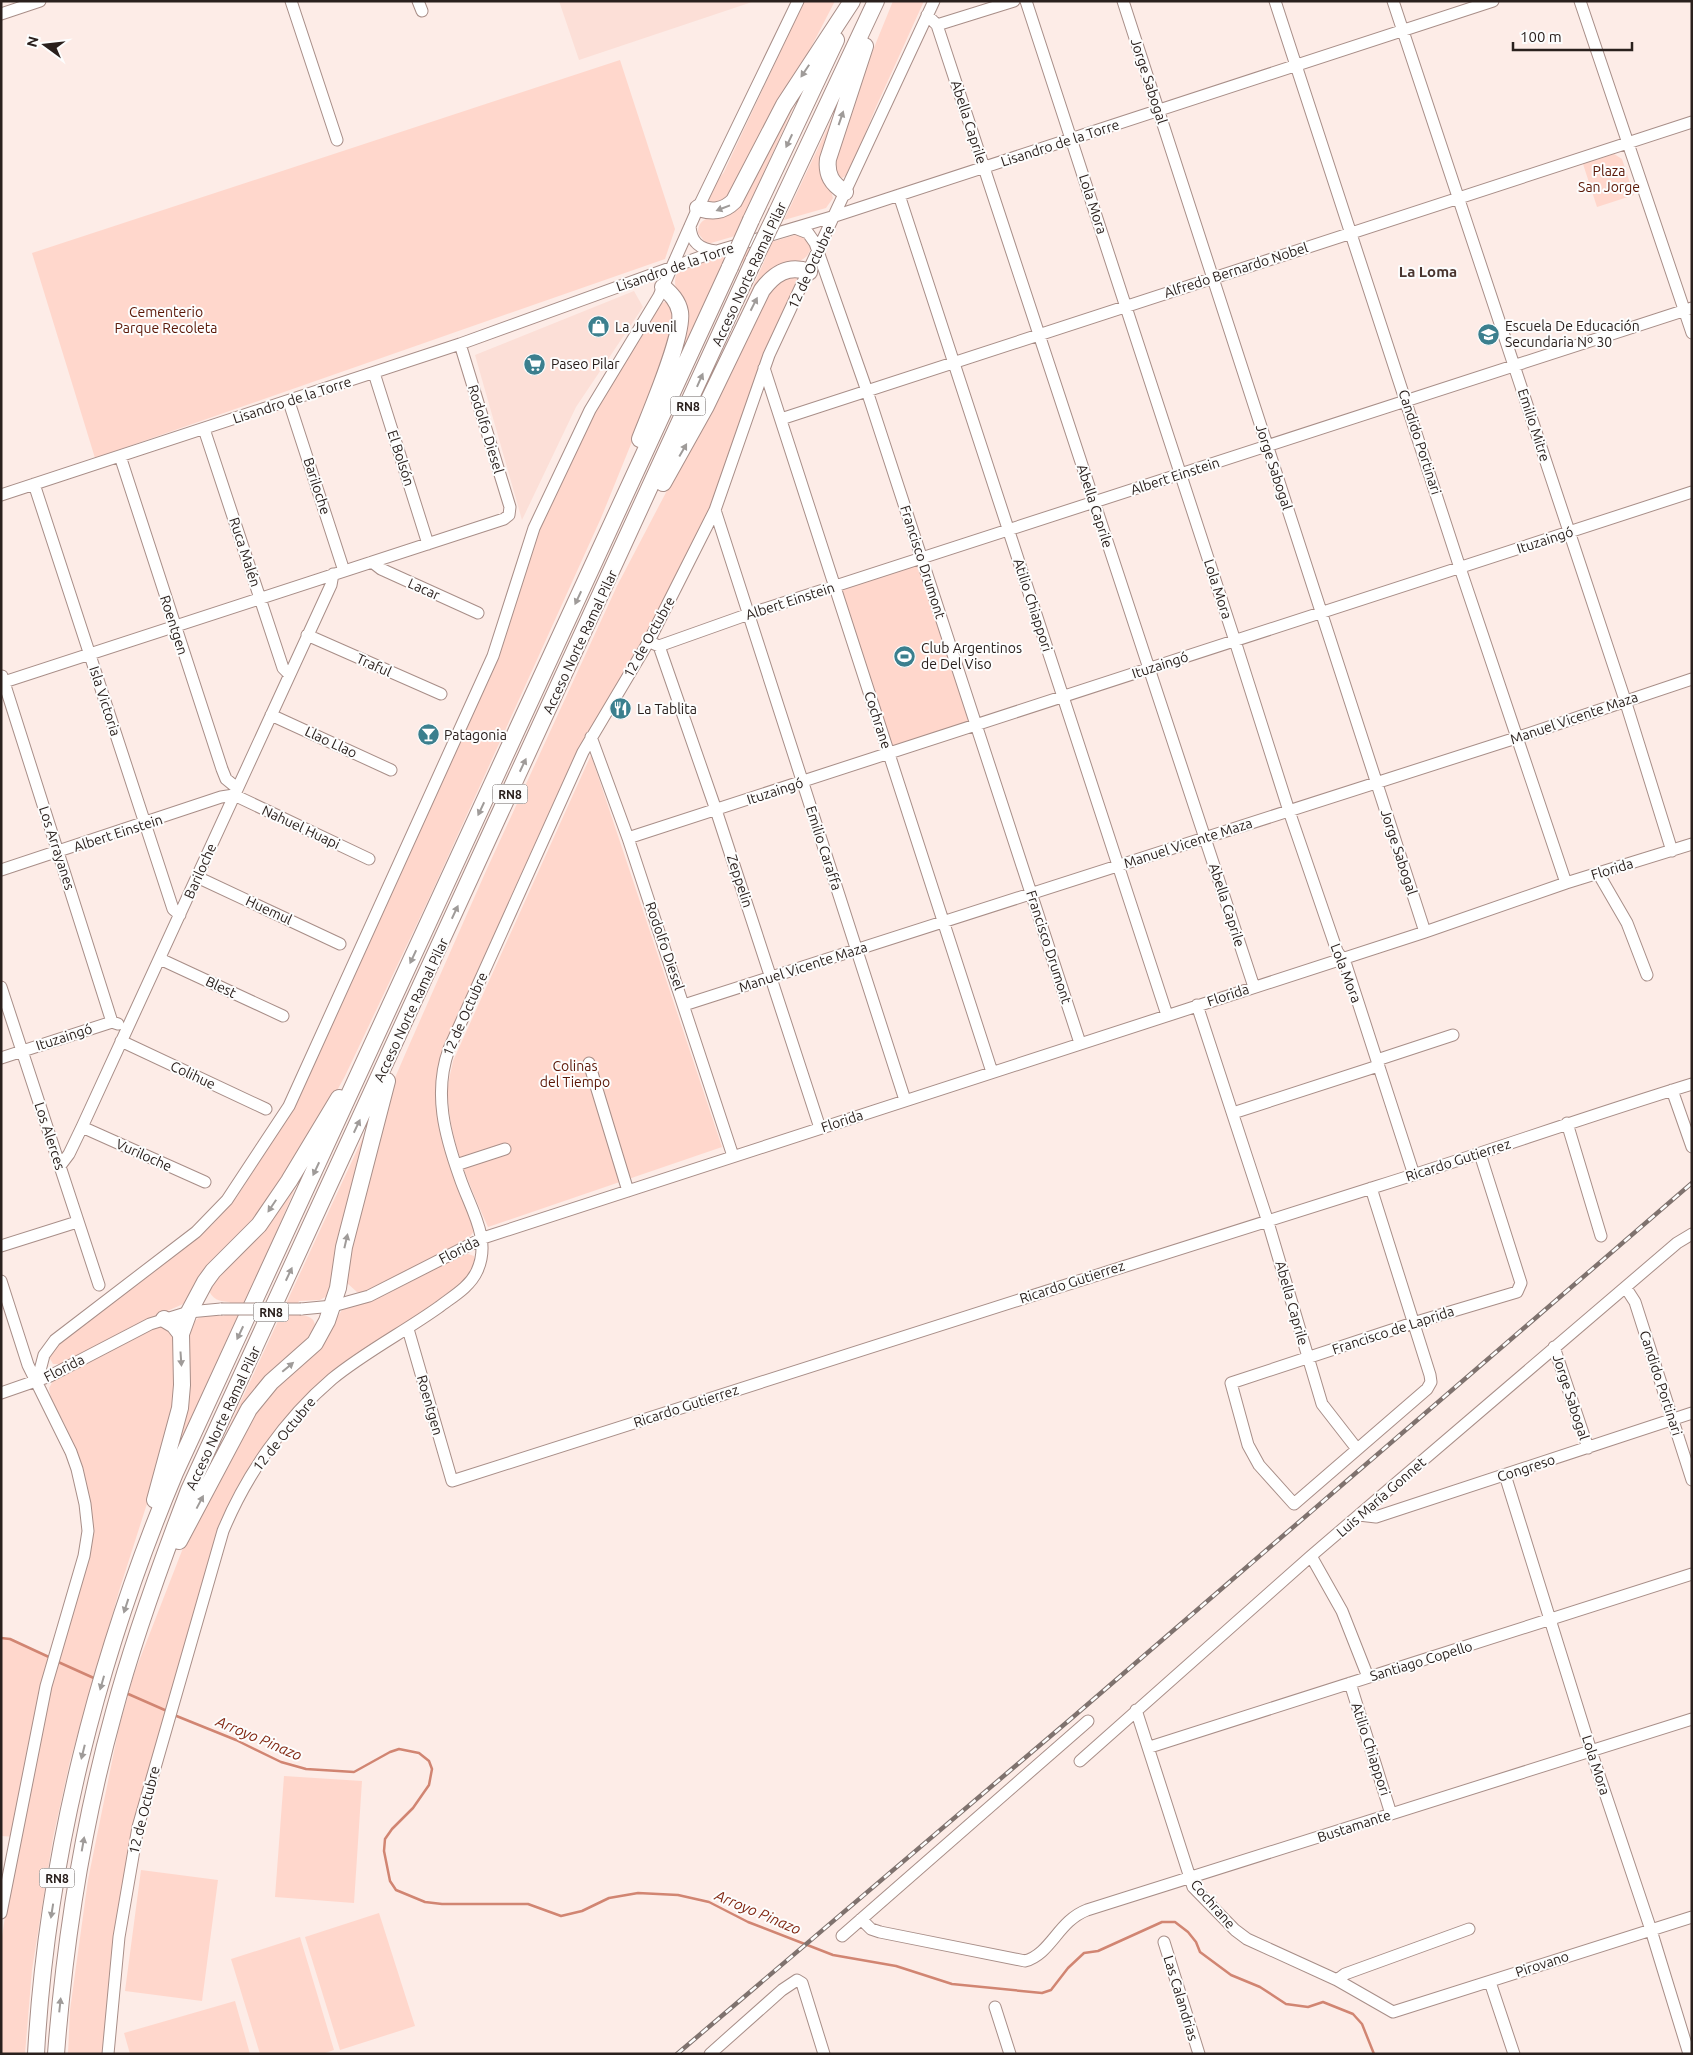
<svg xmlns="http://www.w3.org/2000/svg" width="1693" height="2055" font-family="Ubuntu,sans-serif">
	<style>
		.built { fill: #fcdfd7 }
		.green { fill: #ffd7cc }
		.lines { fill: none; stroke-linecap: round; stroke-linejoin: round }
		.stream { stroke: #d18572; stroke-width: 2.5 }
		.minor-casing { stroke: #a88e88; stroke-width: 13 }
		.highway-casing { stroke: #a88e88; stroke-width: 18 }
		.minor { stroke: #fff; stroke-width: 11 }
		.highway { stroke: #fff; stroke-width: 16 }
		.rail-casing { stroke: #7f726e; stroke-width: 4.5 }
		.rail { stroke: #fdfdfd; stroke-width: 2.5; stroke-dasharray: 8; stroke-linecap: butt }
		.minor-bridge-casing { stroke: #a88e88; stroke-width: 13; stroke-linecap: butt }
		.highway-bridge-casing { stroke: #a88e88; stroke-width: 18; stroke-linecap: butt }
		.minor-bridge { stroke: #fff; stroke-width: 11 }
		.highway-bridge { stroke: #fff; stroke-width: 16 }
		.oneway { fill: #9f9b99 }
		.labels { text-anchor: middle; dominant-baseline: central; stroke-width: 4; stroke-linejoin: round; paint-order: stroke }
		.shield { fill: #fdfdfd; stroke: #696260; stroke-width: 1 }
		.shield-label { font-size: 12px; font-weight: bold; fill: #2a201d }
		.street-label { font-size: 14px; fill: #2a201d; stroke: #fdfdfd }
		.park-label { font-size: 14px; fill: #5a1605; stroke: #fdfdfd }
		.poi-label { font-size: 14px; fill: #2a201d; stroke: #fdfdfd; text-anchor: start }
		.neighbourhood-label { font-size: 15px; font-weight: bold; fill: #49342e; stroke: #fdfdfd }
		.water-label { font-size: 15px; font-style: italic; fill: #812610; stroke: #fdfdfd }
	</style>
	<rect width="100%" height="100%" fill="#fdece7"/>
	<path class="built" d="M559 1H755L579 60Z
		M634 291 643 307 576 407 522 520 475 355Z"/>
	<path class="green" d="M804 1H835L734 196 711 205C703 194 718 181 724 172Z
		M893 1H924L876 107 849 174 842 178 837 176 833 164 858 87Z
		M620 60 675 229 665 259 95 458 32 253Z
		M804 84 735 236 711 243 705 242 698 233C698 219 708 218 720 215Z
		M845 91 829 184 833 198 826 208 784 220Z
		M1614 154 1622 159 1634 195 1597 207 1583 164Z
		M803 234 811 245C810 258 800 262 788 265L721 359 767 255 720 269 664 390 677 292C674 283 674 275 680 269L795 235Z
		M796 274 799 280 766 349 719 492 646 638 575 755 463 1003 439 1064 435 1091 436 1103 473 1219 474 1231 469 1238 366 1292H357L347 1283 349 1244 394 1080 407 1050 486 871 617 586 716 397 772 284Z
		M667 301 678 313 644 412 601 518 432 892 345 1076 317 1127 262 1214 183 1304 129 1328 63 1364H53L49 1357 53 1347 212 1225 237 1197 289 1115 483 686 535 538 581 435 660 304Z
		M920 563 970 723 890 748 840 589Z
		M591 755 722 1147 488 1227C470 1186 449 1141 448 1095 447 1084 451 1072 453 1061Z
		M371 1120 336 1272 327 1296 320 1300 299 1301 293 1315C304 1315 317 1315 315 1330L217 1453Z
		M304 1167 247 1301 166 1471 187 1334C197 1313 202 1316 224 1316L230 1302C220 1302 211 1299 208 1288Z
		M465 1253 474 1256C477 1268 468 1275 460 1284L306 1396 214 1544 152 1761 127 1858 116 1923 105 2054H68L70 2010 88 1880 119 1727 134 1674 190 1530 248 1419 333 1323 342 1310 385 1295Z
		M161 1326 174 1331 176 1392 152 1488 120 1588 70 1761 53 1838 32 1970 25 2054H1V1943L6 1910 50 1686 91 1549 92 1537 83 1472 66 1427 51 1399 49 1388 53 1381 148 1330Z
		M1 1638 10 1639 53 1660 16 1837 1 1836Z
		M284 1776 362 1781 354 1903 275 1897Z
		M141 1870 218 1880 202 2001 125 1991Z
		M379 1913 415 2026 340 2050 305 1937Z
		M300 1937 334 2050 322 2054H260L231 1959Z
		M235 2001 250 2054H130L124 2033Z"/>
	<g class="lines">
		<path class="stream" d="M1 1638 10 1639 51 1658
			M56 1661 96 1679
			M126 1693 167 1711
			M174 1715 236 1740 281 1762 306 1769 354 1772 390 1752 399 1749 419 1753 429 1761 432 1769 429 1785 413 1808 392 1829 385 1839 384 1851 390 1881 396 1890 425 1902 442 1904H528L561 1916 582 1911 609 1898 638 1893 678 1895 709 1902 748 1922 833 1955 896 1966 952 1984 1042 1993 1051 1990 1068 1968 1084 1953 1098 1951 1162 1922H1175L1188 1932 1196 1942 1200 1952 1231 1975 1260 1987 1286 2004 1308 2007 1323 2002 1353 2014 1362 2024 1374 2054"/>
		<defs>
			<path id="minor" d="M291 1 337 140
				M418 1 422 11
				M1026 1 1235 641 1289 811 1337 951 1346 965 1414 1175
				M1123 1 1425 932
				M1275 1 1460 568 1566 883
				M1393 1 1625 700 1672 851
				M1580 1 1692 333
				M1 14 40 1
				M927 15 937 25 1254 987
				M937 25 1014 1
				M899 195 1167 1015
				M690 226C691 242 699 249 716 251
				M795 228 808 233 815 243 867 391 1080 1043
				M764 368 992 1072
				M374 373 428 544
				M289 402 344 571
				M781 419 1692 122
				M204 429 283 668 289 674
				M120 456 222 769 226 779 237 788
				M34 484 173 909 180 915
				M1 495 460 344 717 251 835 216 1493 1
				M715 510 905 1100
				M372 562 381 569 478 613
				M307 635 441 694
				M652 643 659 646 716 810 820 1128
				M659 646 749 614 1692 308
				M2 676 112 1022
				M1 683 504 519 509 515 510 507 460 344
				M271 715 391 770
				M591 737 628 838 733 1156
				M628 838 1692 492
				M1 870 221 797 234 795 369 859
				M1598 873 1627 923 1647 975
				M197 877 340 944
				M160 959 283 1016
				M1 987 99 1285
				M684 1005 1516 738 1692 679
				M1197 1005 1267 1219 1322 1404 1357 1449
				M121 1041 266 1109
				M1 1058 112 1022 118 1024
				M1377 1060 1453 1035
				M589 1063 628 1191
				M1672 1090 1692 1147
				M1233 1113 1378 1066
				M1567 1123 1601 1236
				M82 1127 205 1182
				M456 1165 505 1149
				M60 1166 69 1154 82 1127 331 585 333 574
				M1371 1188 1430 1375 1431 1382 1427 1389 1294 1504 1259 1465 1248 1445 1231 1383 1413 1323 1517 1292 1521 1283 1480 1154
				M1 1246 77 1222
				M1 1281 28 1365 71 1452 77 1469 85 1504 88 1531 84 1556 46 1686 1 1913
				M1626 1288 1635 1302 1692 1480
				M301 1309 333 1306 369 1296 483 1238 1425 932 1566 883 1692 844
				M408 1329 452 1481C760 1383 1067 1284 1375 1187 1481 1154 1585 1117 1692 1084
				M1554 1347 1588 1448
				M37 1382 44 1355 55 1340 196 1232 227 1200 289 1106 493 656 534 528 590 410 659 296 698 208 798 1
				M1 1393 50 1376 150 1324 189 1312 221 1309
				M1505 1475 1591 1751 1651 1930 1689 2054
				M1359 1515 1376 1517 1692 1413
				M1311 1556 1342 1611 1368 1677
				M1350 1683 1391 1814
				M1136 1710 1193 1887 1235 1930 1247 1939 1337 1980 1393 2012 1692 1917
				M1150 1747 1692 1574
				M1080 1761 1311 1556 1677 1243 1692 1234
				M861 1919 871 1929 880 1932 1025 1961C1051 1954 1058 1921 1087 1910L1692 1719
				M842 1936 1088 1721
				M1164 1942 1199 2054
				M1337 1980 1345 1974 1469 1929
				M1490 1982 1514 2054
				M995 2007 1010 2054
				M108 2054 119 1937 138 1827 223 1531C246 1475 285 1419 332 1379 365 1352 404 1332 439 1307 452 1297 470 1287 477 1271 492 1239 470 1208 460 1178 445 1136 433 1093 449 1049L583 752 649 641 715 510 769 355 934 1
				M710 2054 782 1990 797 1980 802 1983 824 2054"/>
			<path id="highway" d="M845 192C832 184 826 175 828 159L865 46
				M698 208C712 212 723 212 734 201L784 105 852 1
				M777 212 876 1
				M751 220 836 40
				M640 439C650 413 684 335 680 312 678 301 671 294 663 287
				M663 483 706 406 762 290C774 274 788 264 809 272
				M164 1319 174 1325 181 1334
				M155 1500 180 1408 182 1385 181 1334 189 1312 205 1282 213 1271 259 1225 289 1181 339 1098
				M179 1541 249 1409 271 1382 315 1343 327 1321 338 1288 344 1247 387 1081
				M36 2054C47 1856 98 1656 175 1473L730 267
				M56 2054C65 1938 83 1824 114 1712 134 1637 161 1563 189 1490L754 260"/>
		</defs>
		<use href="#minor" class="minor-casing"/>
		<use href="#highway" class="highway-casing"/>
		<use href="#minor" class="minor"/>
		<use href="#highway" class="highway"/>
		<defs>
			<path id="rail" d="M677 2054 1073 1717 1692 1183"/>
		</defs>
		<use href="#rail" class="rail-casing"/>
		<use href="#rail" class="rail"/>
		<defs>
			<path id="minor-bridge" d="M221 1309H301"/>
			<path id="highway-bridge" d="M754 260 777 212
				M730 267 751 220"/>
		</defs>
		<use href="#minor-bridge" class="minor-bridge-casing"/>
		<use href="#highway-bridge" class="highway-bridge-casing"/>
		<use href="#minor-bridge" class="minor-bridge"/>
		<use href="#highway-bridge" class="highway-bridge"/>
	</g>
	<defs><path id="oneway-solid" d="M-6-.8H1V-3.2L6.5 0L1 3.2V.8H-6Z" transform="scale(1.25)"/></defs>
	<g class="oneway">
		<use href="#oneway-solid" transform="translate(805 71) rotate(124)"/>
		<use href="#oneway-solid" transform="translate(841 118) rotate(-71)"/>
		<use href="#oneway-solid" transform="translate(789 141) rotate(115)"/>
		<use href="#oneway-solid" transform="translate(723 208) rotate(159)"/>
		<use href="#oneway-solid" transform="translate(754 304) rotate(-63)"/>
		<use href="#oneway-solid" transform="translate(700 380) rotate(-66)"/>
		<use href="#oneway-solid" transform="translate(683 450) rotate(-60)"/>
		<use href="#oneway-solid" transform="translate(578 598) rotate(115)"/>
		<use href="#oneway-solid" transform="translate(523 765) rotate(-65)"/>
		<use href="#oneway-solid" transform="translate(481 809) rotate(115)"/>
		<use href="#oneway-solid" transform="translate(455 912) rotate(-65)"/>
		<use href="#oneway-solid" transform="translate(413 957) rotate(115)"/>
		<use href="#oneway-solid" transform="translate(357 1126) rotate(-65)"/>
		<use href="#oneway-solid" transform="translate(316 1169) rotate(115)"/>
		<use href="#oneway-solid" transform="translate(272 1206) rotate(124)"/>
		<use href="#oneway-solid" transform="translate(346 1241) rotate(-77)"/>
		<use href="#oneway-solid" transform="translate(289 1274) rotate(-65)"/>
		<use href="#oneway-solid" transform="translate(240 1333) rotate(115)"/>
		<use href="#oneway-solid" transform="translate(181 1359) rotate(86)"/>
		<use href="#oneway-solid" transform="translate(288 1367) rotate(-40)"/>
		<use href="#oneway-solid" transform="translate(200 1502) rotate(-62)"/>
		<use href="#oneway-solid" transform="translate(126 1606) rotate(108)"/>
		<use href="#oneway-solid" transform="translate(102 1683) rotate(106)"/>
		<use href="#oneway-solid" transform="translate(83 1752) rotate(104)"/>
		<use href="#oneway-solid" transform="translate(83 1844) rotate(-80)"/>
		<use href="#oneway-solid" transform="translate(52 1911) rotate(99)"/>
		<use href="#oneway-solid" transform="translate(60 2005) rotate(-84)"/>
	</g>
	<defs>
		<symbol id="shop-disc" viewBox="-11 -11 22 22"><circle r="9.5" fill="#3b7f8e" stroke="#fdfdfd"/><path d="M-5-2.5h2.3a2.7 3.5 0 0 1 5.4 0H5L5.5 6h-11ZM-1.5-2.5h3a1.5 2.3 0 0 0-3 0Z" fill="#fff"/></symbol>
		<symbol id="school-disc" viewBox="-11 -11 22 22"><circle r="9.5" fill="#3b7f8e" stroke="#fdfdfd"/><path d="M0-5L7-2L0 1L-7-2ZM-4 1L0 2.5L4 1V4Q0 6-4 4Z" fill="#fff"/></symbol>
		<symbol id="supermarket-disc" viewBox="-11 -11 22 22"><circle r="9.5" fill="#3b7f8e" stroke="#fdfdfd"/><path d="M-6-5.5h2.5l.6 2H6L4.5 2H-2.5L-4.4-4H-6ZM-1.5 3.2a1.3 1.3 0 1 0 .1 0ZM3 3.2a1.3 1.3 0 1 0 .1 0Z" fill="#fff"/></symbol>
		<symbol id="stadium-disc" viewBox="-11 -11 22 22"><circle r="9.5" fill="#3b7f8e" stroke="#fdfdfd"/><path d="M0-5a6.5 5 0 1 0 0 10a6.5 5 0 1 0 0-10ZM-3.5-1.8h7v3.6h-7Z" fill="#fff"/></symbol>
		<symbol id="restaurant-disc" viewBox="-11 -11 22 22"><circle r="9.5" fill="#3b7f8e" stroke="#fdfdfd"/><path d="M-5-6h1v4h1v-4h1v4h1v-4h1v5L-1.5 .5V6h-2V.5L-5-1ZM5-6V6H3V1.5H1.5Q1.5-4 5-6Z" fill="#fff"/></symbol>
		<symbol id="bar-disc" viewBox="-11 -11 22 22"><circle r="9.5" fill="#3b7f8e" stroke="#fdfdfd"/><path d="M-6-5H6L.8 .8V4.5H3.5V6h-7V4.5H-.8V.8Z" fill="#fff"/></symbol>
	</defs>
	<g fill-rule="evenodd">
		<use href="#shop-disc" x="586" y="314" width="25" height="25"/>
		<use href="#school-disc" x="1476" y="322" width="25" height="25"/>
		<use href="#supermarket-disc" x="522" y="352" width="25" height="25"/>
		<use href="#stadium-disc" x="892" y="644" width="25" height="25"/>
		<use href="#restaurant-disc" x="608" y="696" width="25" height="25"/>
		<use href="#bar-disc" x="416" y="722" width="25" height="25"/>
	</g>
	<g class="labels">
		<g class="shield">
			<rect x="670.5" y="396.5" width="35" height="19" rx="4"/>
			<rect x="492.5" y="784.5" width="35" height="19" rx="4"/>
			<rect x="253.5" y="1302.5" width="35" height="19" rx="4"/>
			<rect x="39.5" y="1868.5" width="35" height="19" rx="4"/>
		</g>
		<g class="shield-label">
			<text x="688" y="406">RN8</text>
			<text x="510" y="794">RN8</text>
			<text x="271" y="1312">RN8</text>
			<text x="57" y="1878">RN8</text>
		</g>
		<g class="street-label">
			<text transform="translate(1149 81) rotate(72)">Jorge Sabogal</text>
			<text transform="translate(969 122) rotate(72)">Abella Caprile</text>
			<text transform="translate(1060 143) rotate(-18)">Lisandro de la Torre</text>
			<text transform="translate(1093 204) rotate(72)">Lola Mora</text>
			<text transform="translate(675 267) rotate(-19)">Lisandro de la Torre</text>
			<text transform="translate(811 267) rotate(-65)">12 de Octubre</text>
			<text transform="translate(1236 270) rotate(-18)">Alfredo Bernardo Nobel</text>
			<text transform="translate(749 274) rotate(-65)">Acceso Norte Ramal Pilar</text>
			<text transform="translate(292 400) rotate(-18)">Lisandro de la Torre</text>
			<text transform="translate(1534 425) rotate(72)">Emilio Mitre</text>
			<text transform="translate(486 429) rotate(73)">Rodolfo Diesel</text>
			<text transform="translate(1420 442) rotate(72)">Candido Portinari</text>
			<text transform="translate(401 458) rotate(72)">El Bolsón</text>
			<text transform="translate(1274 467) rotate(72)">Jorge Sabogal</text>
			<text transform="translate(1175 476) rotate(-18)">Albert Einstein</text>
			<text transform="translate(317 486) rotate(72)">Bariloche</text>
			<text transform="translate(1095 506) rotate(72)">Abella Caprile</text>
			<text transform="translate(1545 540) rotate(-18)">Ituzaingó</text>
			<text transform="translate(245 552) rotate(72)">Ruca Malén</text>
			<text transform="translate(923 562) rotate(72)">Francisco Drumont</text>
			<text transform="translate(424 589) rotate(24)">Lacar</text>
			<text transform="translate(1218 589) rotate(72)">Lola Mora</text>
			<text transform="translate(790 601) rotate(-18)">Albert Einstein</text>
			<text transform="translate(1033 605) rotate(72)">Atilio Chiappori</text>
			<text transform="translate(174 625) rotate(72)">Roentgen</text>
			<text transform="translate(649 637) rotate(-61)">12 de Octubre</text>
			<text transform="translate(580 642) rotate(-65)">Acceso Norte Ramal Pilar</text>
			<text transform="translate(374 665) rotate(24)">Traful</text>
			<text transform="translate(1160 665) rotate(-18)">Ituzaingó</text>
			<text transform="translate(105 701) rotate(72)">Isla Victoria</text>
			<text transform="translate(1574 718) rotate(-19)">Manuel Vicente Maza</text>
			<text transform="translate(878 720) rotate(72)">Cochrane</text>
			<text transform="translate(331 742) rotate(25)">Llao Llao</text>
			<text transform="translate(775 791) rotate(-18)">Ituzaingó</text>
			<text transform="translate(301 827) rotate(25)">Nahuel Huapi</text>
			<text transform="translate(118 833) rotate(-18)">Albert Einstein</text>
			<text transform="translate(1188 843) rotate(-18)">Manuel Vicente Maza</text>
			<text transform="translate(57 848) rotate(72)">Los Arrayanes</text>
			<text transform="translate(824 848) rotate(72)">Emilio Caraffa</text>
			<text transform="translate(1399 852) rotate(72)">Jorge Sabogal</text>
			<text transform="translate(1612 869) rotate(-17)">Florida</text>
			<text transform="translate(200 871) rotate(-66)">Bariloche</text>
			<text transform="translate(740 881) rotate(72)">Zeppelin</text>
			<text transform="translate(1227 905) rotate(72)">Abella Caprile</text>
			<text transform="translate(269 910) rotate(25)">Huemul</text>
			<text transform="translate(665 946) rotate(71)">Rodolfo Diesel</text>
			<text transform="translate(1049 947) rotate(72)">Francisco Drumont</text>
			<text transform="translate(803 967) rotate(-18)">Manuel Vicente Maza</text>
			<text transform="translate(1346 973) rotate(69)">Lola Mora</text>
			<text transform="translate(221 987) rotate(25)">Blest</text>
			<text transform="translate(1228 995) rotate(-18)">Florida</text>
			<text transform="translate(411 1010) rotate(-65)">Acceso Norte Ramal Pilar</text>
			<text transform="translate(465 1014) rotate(-66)">12 de Octubre</text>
			<text transform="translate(64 1037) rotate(-18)">Ituzaingó</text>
			<text transform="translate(193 1075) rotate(25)">Colihue</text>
			<text transform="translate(842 1121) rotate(-18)">Florida</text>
			<text transform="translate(50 1136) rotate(72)">Los Alerces</text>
			<text transform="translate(144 1155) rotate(24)">Vuriloche</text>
			<text transform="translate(1458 1160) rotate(-18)">Ricardo Gutierrez</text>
			<text transform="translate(459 1250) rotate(-27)">Florida</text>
			<text transform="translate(1072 1282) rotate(-18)">Ricardo Gutierrez</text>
			<text transform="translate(1292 1303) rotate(74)">Abella Caprile</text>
			<text transform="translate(1393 1330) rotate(-18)">Francisco de Laprida</text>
			<text transform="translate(64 1368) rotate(-27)">Florida</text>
			<text transform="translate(1661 1383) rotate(72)">Candido Portinari</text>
			<text transform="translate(1571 1397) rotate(72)">Jorge Sabogal</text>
			<text transform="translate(430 1405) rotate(74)">Roentgen</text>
			<text transform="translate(686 1406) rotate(-18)">Ricardo Gutierrez</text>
			<text transform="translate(223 1418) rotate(-65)">Acceso Norte Ramal Pilar</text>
			<text transform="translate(284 1434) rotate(-51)">12 de Octubre</text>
			<text transform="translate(1526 1468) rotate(-18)">Congreso</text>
			<text transform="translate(1381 1497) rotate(-41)">Luis María Gonnet</text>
			<text transform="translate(1421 1661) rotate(-17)">Santiago Copello</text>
			<text transform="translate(1371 1749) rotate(72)">Atilio Chiappori</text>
			<text transform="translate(1596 1765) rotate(72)">Lola Mora</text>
			<text transform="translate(144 1810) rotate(-76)">12 de Octubre</text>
			<text transform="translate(1354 1826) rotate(-18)">Bustamante</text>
			<text transform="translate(1213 1904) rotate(49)">Cochrane</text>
			<text transform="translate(1542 1964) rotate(-18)">Pirovano</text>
			<text transform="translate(1181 1998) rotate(73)">Las Calandrias</text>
		</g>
		<g class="park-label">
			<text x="1609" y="171">Plaza<tspan x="1609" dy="16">San Jorge</tspan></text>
			<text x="166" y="312">Cementerio<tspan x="166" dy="16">Parque Recoleta</tspan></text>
			<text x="575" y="1066">Colinas<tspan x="575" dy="16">del Tiempo</tspan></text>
		</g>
		<g class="poi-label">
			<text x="1505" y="326">Escuela De Educación<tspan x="1505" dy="16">Secundaria Nº 30</tspan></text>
			<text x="615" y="327">La Juvenil</text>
			<text x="551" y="364">Paseo Pilar</text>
			<text x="921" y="648">Club Argentinos<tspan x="921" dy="16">de Del Viso</tspan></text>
			<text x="637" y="709">La Tablita</text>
			<text x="444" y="735">Patagonia</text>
		</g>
		<g class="neighbourhood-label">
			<text x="1428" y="271">La Loma</text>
		</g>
		<g class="water-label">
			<text transform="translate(259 1738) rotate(23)">Arroyo Pinazo</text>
			<text transform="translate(758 1912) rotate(23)">Arroyo Pinazo</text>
		</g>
	</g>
	<rect width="1693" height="2055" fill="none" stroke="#2a201d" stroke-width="5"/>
	<g transform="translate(45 45) rotate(285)" stroke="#fdfdfd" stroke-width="4" paint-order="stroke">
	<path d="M0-4L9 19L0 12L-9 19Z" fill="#2a201d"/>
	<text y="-8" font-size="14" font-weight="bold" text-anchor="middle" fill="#2a201d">N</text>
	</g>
	<path d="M1513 42v8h119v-8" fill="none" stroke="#2a201d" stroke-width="2.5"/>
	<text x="1520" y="42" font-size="15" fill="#2a201d" stroke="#fdfdfd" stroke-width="4" paint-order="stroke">100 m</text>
</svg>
